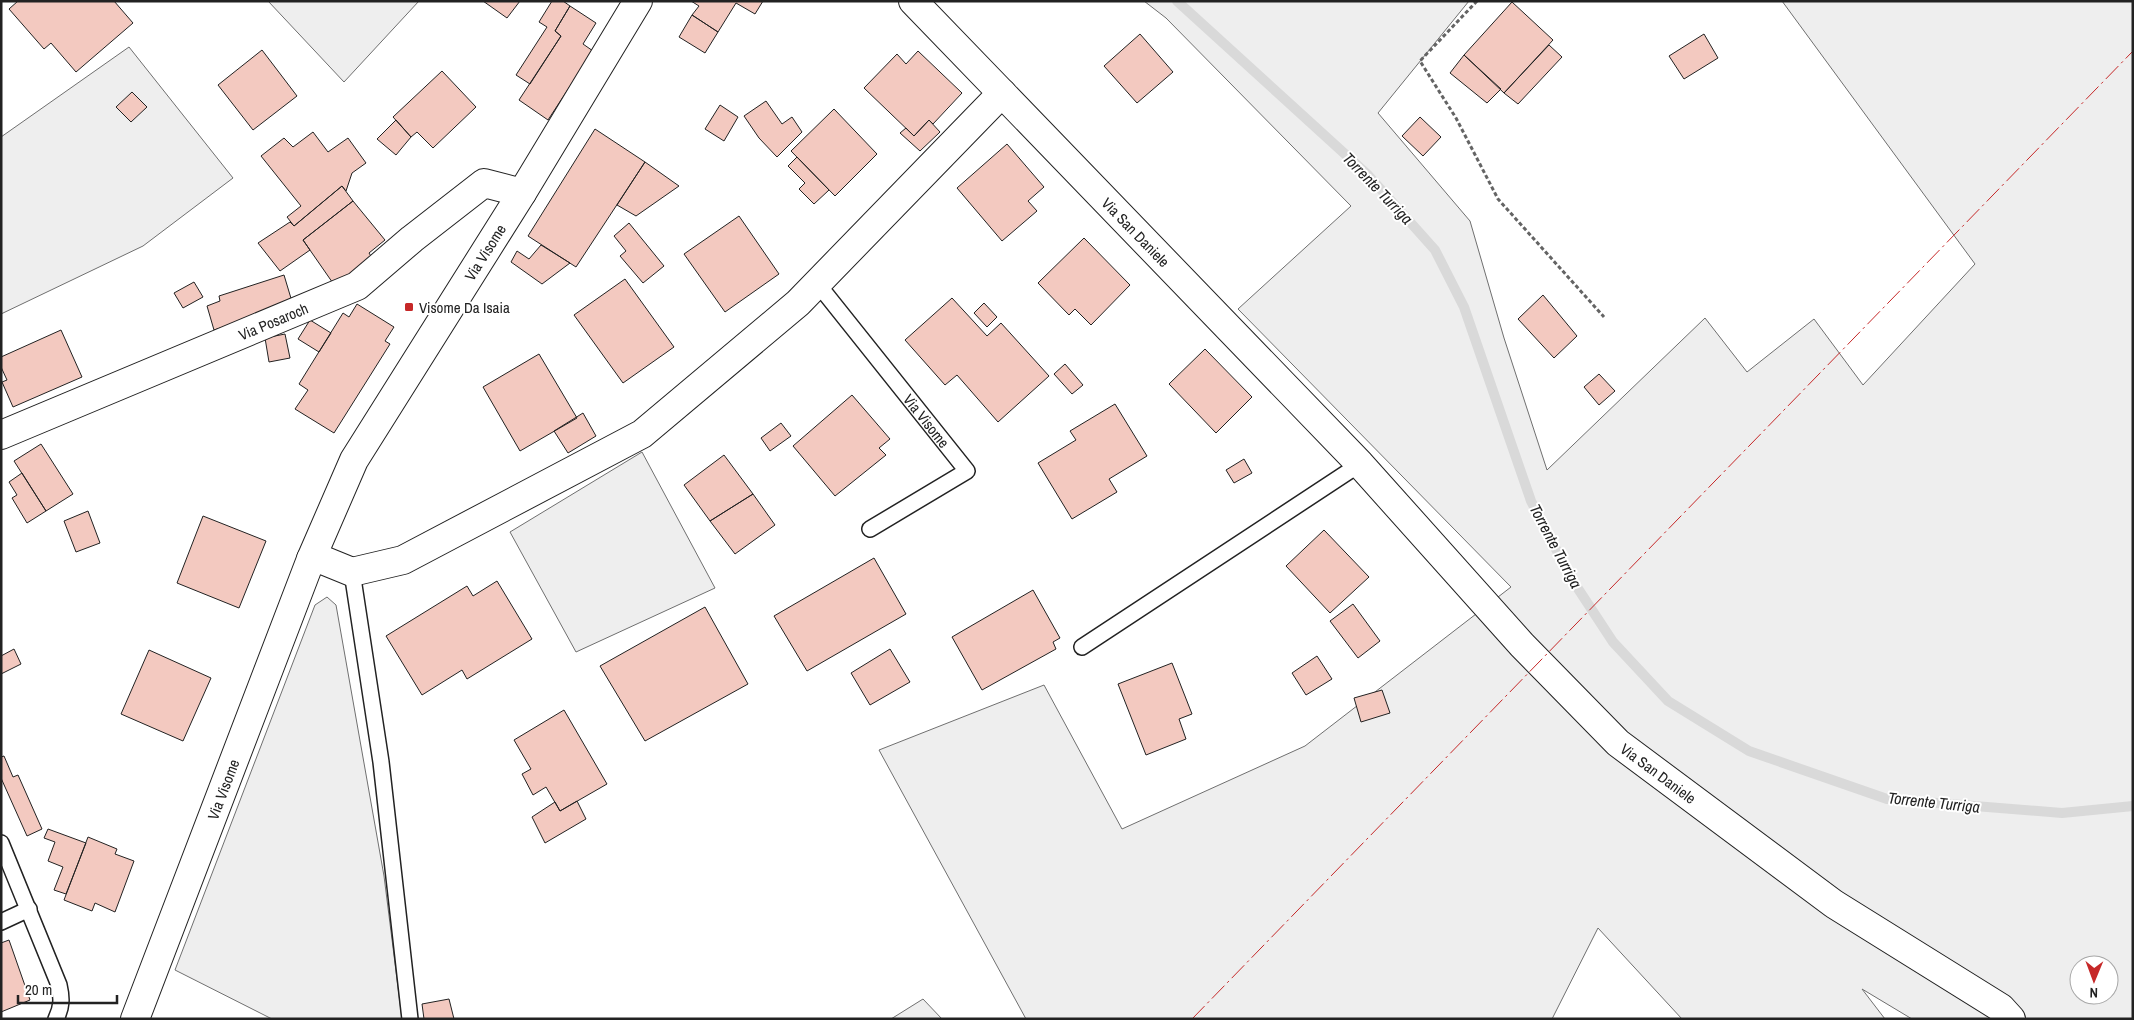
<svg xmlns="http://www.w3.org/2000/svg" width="2134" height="1020" font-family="'Archivo Narrow',sans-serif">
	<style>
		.green { fill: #eee; stroke: #6f6f6f; fill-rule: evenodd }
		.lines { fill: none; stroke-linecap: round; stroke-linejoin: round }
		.stream { stroke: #d9d9d9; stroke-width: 10 }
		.building { fill: #f3c9c0; stroke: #222 }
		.service-casing { stroke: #222; stroke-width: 18 }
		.minor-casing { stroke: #222; stroke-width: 30 }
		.tertiary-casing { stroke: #222; stroke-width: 30 }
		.path { stroke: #646464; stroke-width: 3; stroke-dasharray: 4 2.5; stroke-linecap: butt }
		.service { stroke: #fff; stroke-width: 15 }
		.minor { stroke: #fff; stroke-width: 28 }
		.tertiary { stroke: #fff; stroke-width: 28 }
		.power { stroke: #c62828; stroke-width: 1; stroke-dasharray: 18 4 2.5 4; stroke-linecap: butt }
		.poi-dot { fill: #c62828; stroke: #fff; stroke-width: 2 }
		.labels { text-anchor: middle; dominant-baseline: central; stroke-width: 4; stroke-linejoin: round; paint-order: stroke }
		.street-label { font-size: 15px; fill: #222; stroke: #fff }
		.poi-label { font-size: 15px; fill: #222; stroke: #fff; text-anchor: start }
		.water-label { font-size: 16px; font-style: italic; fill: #222; stroke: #fff }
	</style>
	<rect width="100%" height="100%" fill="#fff"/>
	<path class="green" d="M268 1H419L344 82Z
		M1144 1H1469L1378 113 1470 221 1504 338 1547 470 1705 318 1747 372 1814 319 1863 385 1975 264 1782 1H2133V1019H1912L1862 989 1885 1019H1682L1598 928 1552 1019H1026L879 750 1044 685 1122 829 1305 746 1511 587 1238 309 1351 206 1166 18ZM2079 965H2109V995H2079Z
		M129 47 233 178 143 246 1 314V137Z
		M642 452 715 588 576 652 510 532Z
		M327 597 336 605 384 876 402 1019H272L175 970 315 605Z
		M923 999 942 1019H891Z"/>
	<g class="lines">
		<path class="stream" d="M1177 1 1368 175 1435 250 1464 307 1531 501 1571 578 1613 642 1668 701 1749 751 1887 799 2062 813 2133 806"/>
	</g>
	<path class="building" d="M18 1H114L133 23 76 72 51 43 44 49 9 9Z
		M483 1H520L507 18Z
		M552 1H563L570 6 555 31 561 36 530 84 516 75 547 27 539 22Z
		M691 1H763L755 14 736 3 718 32 692 15 699 6Z
		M1512 2 1553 40 1504 93 1464 55Z
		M570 6 596 23 583 44 593 51 548 120 519 100 561 36 555 31Z
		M692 15 718 32 705 53 679 37Z
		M1140 34 1173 72 1137 103 1104 66Z
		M1704 34 1718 58 1684 79 1669 56Z
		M1549 45 1562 57 1518 104 1504 93Z
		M262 50 297 96 253 130 218 85Z
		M918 51 962 93 933 124 929 120 914 136 864 88 897 54 906 64Z
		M1464 55 1501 89 1487 103 1450 73Z
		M442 71 476 107 433 148 417 132 411 137 393 117Z
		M132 92 147 107 131 122 116 107Z
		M766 101 782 124 792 117 802 132 777 157 759 138 744 116Z
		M720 105 738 117 724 141 705 129Z
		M834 109 877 154 835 196 791 151Z
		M1420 117 1441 137 1423 156 1402 136Z
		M396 120 411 137 396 155 377 139Z
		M929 120 940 132 920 151 900 133 906 128 914 136Z
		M595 129 645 162 576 267 528 236Z
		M313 132 328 152 348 138 366 163 352 173 346 191 342 186 294 226 287 217 301 206 261 156 284 138 293 147Z
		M1007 144 1044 187 1028 201 1037 211 1002 241 957 188Z
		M797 157 829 190 814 204 799 189 805 183 788 166Z
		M645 162 679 186 636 216 617 205Z
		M342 186 353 201 303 240 310 250 280 271 258 243 290 222 294 226Z
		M353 201 385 240 369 253 374 261 337 289 303 240Z
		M739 216 779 274 725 312 684 254Z
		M629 223 664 266 643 283 620 256 626 251 614 236Z
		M1084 238 1130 285 1091 325 1075 309 1069 315 1038 283Z
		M541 245 570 263 542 284 511 262 517 251 529 259Z
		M284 275 293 305 214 330 207 306 220 301 219 296Z
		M625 279 674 347 623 383 574 315Z
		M194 282 203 297 183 308 174 293Z
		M1543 295 1577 336 1554 358 1518 319Z
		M952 298 987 336 1001 323 1049 376 998 422 957 375 945 385 905 340Z
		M984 303 997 317 987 327 974 313Z
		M357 304 394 327 385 341 390 344 334 433 295 409 308 390 299 384 343 313 349 317Z
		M310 320 331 333 319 352 298 339Z
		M61 330 82 377 13 407 2 382 7 380 1 367V357Z
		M285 334 290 358 269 362 265 338Z
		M1205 349 1252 397 1216 433 1169 384Z
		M539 354 577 418 520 451 483 387Z
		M1065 364 1083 385 1072 394 1054 374Z
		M1599 374 1615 391 1599 405 1584 387Z
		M852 395 890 439 879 448 886 455 835 496 793 446Z
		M1115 404 1147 456 1109 479 1117 492 1072 519 1038 463 1076 440 1070 431Z
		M583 413 596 436 568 453 554 431Z
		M781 423 791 436 770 451 761 438Z
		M41 444 73 494 46 511 14 461Z
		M724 455 753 494 710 521 684 485Z
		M1244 459 1252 473 1234 483 1226 470Z
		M22 473 46 511 27 523 12 498 17 495 9 482Z
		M753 494 775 525 735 554 710 521Z
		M88 511 100 543 76 552 64 521Z
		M203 516 266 541 239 608 177 583Z
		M1324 530 1369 577 1330 613 1286 566Z
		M874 558 906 614 807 671 774 616Z
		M497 581 532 639 467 679 462 670 422 695 386 636 467 586 473 596Z
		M1033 590 1060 638 1053 642 1056 649 982 690 952 637Z
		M1353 604 1380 641 1358 658 1330 621Z
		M705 607 748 684 645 741 600 666Z
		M14 649 21 664 1 674V656Z
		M890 649 910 682 870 705 851 673Z
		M149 650 211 678 183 741 121 714Z
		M1317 656 1332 679 1306 695 1292 673Z
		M1172 663 1192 714 1179 719 1186 739 1146 755 1118 684Z
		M1382 690 1390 713 1361 722 1354 698Z
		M564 710 607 784 560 811 546 787 533 795 522 774 531 769 514 740Z
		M4 756 13 777 18 775 42 829 27 836 1 778V757Z
		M577 801 586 819 545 843 532 817 555 802 560 811Z
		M48 829 86 843 66 894 54 890 63 867 48 861 55 842 44 838Z
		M88 837 117 849 115 854 134 861 115 912 95 903 92 911 64 900Z
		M9 940 30 1000 1 1012V943Z
		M449 999 454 1019H424L422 1004Z"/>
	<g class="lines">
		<defs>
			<g id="service">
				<path id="s1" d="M817 283 967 471 870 529"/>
				<path d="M352 572 381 762 410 1019"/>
				<path d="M1082 647 1360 464"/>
				<path d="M1 843 59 985C62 998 62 1007 56 1019"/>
				<path d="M1 922 29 909"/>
			</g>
			<g id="minor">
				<path id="s2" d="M913 1 1360 464 1522 645 1618 743 1834 904 2001 1008 2011 1019"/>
				<path id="s3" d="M1 435 357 286 412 239 484 183 522 193"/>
				<path d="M311 559 325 561 352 572 403 560 642 434 798 303 1002 93"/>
			</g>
			<g id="tertiary">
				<path id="s4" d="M135 1019 311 559 354 460 522 193 638 1"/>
			</g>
		</defs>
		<use href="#service" class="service-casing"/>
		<use href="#minor" class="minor-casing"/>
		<use href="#tertiary" class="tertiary-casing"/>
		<path class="path" d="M1477 1 1420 61 1456 118 1498 199 1604 317"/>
		<use href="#service" class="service"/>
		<use href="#minor" class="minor"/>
		<use href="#tertiary" class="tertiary"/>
		<path class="power" d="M1192 1019 2133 51"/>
	</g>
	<rect class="poi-dot" x="404" y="302" width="10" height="10" rx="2.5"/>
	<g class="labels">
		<g class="street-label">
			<text stroke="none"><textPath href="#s2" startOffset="321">Via San Daniele</textPath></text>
			<text stroke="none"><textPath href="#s4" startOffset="846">Via Visome</textPath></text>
			<text stroke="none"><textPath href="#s3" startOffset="295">Via Posaroch</textPath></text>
			<text stroke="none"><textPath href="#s1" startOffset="176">Via Visome</textPath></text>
			<text stroke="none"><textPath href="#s2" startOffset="1074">Via San Daniele</textPath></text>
			<text stroke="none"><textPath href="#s4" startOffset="246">Via Visome</textPath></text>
		</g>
		<g class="poi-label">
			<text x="419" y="307">Visome Da Isaia</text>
		</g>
		<g class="water-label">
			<text transform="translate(1378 188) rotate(46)">Torrente Turriga</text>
			<text transform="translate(1556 546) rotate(62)">Torrente Turriga</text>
			<text transform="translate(1934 802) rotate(6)">Torrente Turriga</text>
		</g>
	</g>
	<rect width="2134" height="1020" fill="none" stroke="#222222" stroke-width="5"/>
	<g transform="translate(2094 980) rotate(181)"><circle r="24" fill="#ffffff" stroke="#a7a7a7"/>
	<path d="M0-4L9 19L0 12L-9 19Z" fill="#c62828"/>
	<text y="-8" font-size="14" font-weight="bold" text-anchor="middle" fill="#222222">N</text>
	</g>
	<path d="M18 995v8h99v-8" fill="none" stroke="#222222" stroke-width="2.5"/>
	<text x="25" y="995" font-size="15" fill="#222222" stroke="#ffffff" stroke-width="4" paint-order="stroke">20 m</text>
</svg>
